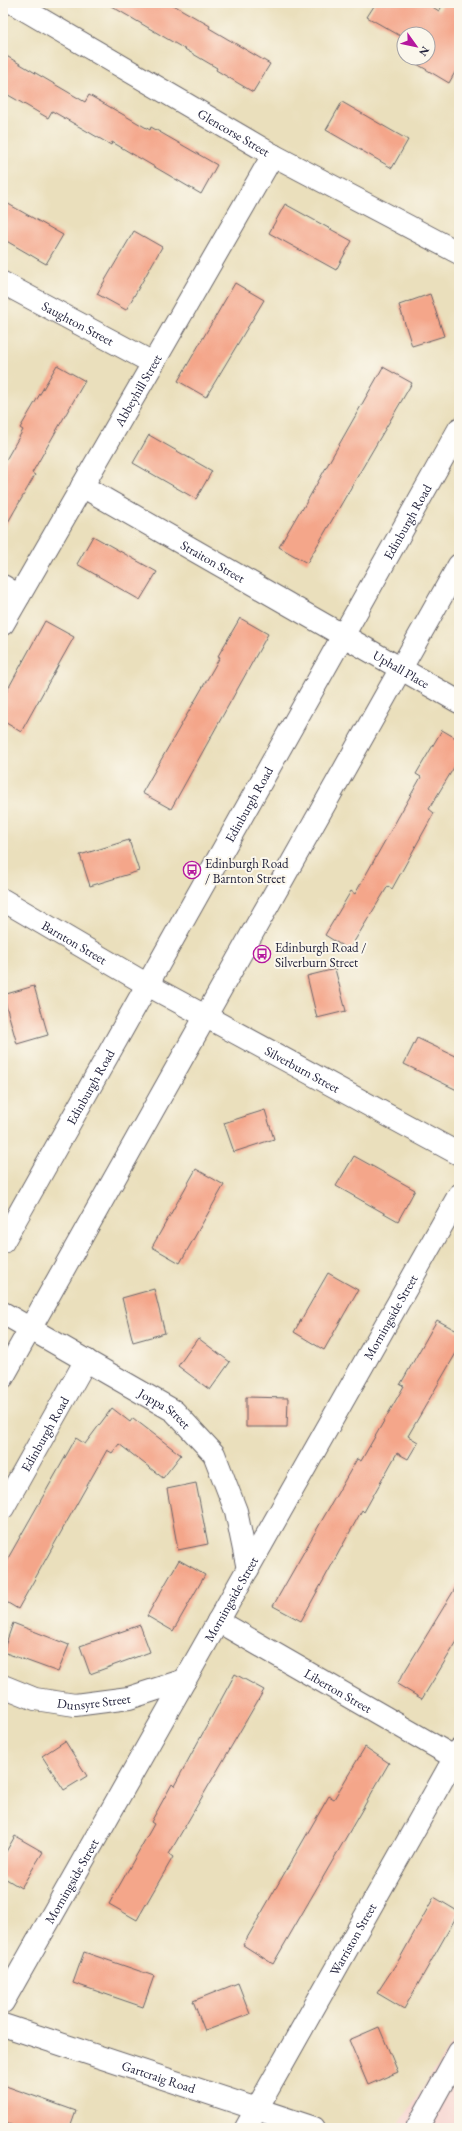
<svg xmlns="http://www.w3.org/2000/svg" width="462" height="2131" font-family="'EB Garamond',serif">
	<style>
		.built { fill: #f7d0cd }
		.building { fill: #f4a68a }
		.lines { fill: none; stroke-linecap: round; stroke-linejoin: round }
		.minor-casing { stroke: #686468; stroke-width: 24 }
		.major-casing { stroke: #686468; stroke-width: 24 }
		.minor { stroke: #fff; stroke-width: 22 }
		.major { stroke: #fff; stroke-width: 22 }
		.labels { text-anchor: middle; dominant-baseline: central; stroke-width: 4; stroke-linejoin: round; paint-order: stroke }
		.street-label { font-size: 13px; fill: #22223b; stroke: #fbf7ec }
		.poi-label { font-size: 13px; fill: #22223b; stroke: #fbf7ec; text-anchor: start }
	</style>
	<rect width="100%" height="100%" fill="#fbf7ec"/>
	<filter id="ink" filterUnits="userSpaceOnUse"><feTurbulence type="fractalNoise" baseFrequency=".025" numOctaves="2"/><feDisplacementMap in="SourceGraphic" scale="8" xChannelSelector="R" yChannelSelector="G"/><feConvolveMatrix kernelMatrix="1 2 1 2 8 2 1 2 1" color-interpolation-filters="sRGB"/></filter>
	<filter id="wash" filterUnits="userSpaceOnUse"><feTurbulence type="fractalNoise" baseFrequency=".012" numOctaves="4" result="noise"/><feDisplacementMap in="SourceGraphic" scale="16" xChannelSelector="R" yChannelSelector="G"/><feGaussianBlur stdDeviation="0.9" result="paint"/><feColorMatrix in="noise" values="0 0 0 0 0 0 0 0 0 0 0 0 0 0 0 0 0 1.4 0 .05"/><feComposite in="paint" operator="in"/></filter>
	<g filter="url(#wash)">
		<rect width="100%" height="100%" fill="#eadfbc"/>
		<path class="built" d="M459 2033V2128H416L400 2123Z"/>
		<g id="blocks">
			<path class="building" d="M106 3H170L210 26 209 28 270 64 253 92 216 70 217 68Z
				M376 3H426L439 11 444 3H459V65L449 83 417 64 420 58H428V34H404V38L367 17Z
				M3 54 85 102 89 95 150 130 151 127 217 165 201 194 112 142 111 145 52 111 48 118 3 92Z
				M342 102 408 140 392 168 326 130Z
				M3 201 63 235 46 264 3 239Z
				M285 204 352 241 336 270 269 233Z
				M134 231 162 247 126 310 97 294Z
				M235 283 264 300 206 397 178 381Z
				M430 294 444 336 412 346 399 305Z
				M57 365 85 381 32 473 35 475 3 531V465L23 430 20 428Z
				M383 367 412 383 307 563 279 547 301 509 302 510Z
				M149 435 212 471 196 499 133 463Z
				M93 536 157 572 140 600 77 564Z
				M240 618 268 634 171 809 142 793 220 657 218 656Z
				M45 621 74 637 21 732 3 721V698Z
				M442 730 459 740V759L429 809 434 813 392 889 388 886 349 950 325 935 351 891 355 894 421 777 416 774Z
				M129 840 139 871 90 886 80 855Z
				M335 969 346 1011 317 1018 307 976Z
				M34 986 48 1035 17 1044 3 995Z
				M417 1038 459 1058V1091L404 1064Z
				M265 1110 274 1139 234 1152 224 1123Z
				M354 1156 415 1190 398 1221 336 1186Z
				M196 1169 224 1185 180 1263 152 1247Z
				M328 1273 358 1290 324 1350 294 1332Z
				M154 1289 165 1333 133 1342 122 1298Z
				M437 1320 459 1332V1348L408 1436 418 1442 408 1459 397 1453 364 1512 362 1510 301 1621 273 1606 357 1459 361 1461 404 1386 400 1385Z
				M198 1338 230 1362 210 1390 178 1366Z
				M246 1397 288 1398 287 1427H246Z
				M112 1408 130 1422 133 1418 181 1455 163 1478 119 1444 112 1453 107 1450 18 1609 3 1600V1567L76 1438 85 1444Z
				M196 1483 208 1544 178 1550 167 1489Z
				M179 1560 205 1575 173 1631 147 1616Z
				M459 1582V1638L422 1699 397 1684Z
				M13 1623 69 1645 58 1672 3 1652Z
				M140 1625 150 1652 90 1674 80 1646Z
				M235 1674 264 1690 169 1854 173 1857 137 1920 109 1904 154 1824 151 1822 172 1784 174 1786Z
				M65 1741 87 1776 64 1790 42 1756Z
				M365 1747 389 1763 273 1964 243 1945 329 1796 334 1799Z
				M15 1836 43 1852 21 1888 3 1877V1857Z
				M434 1897 459 1912 404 2009 377 1993 400 1958Z
				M84 1952 154 1976 143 2007 73 1983Z
				M238 1983 250 2014 205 2031 193 2001Z
				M379 2027 398 2072 368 2085 349 2040Z
				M3 2085 76 2111 70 2128H19L3 2122Z"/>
		</g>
	</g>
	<g filter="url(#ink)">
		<use href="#blocks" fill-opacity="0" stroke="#686468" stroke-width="1"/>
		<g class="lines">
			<defs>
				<g id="minor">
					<path id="s1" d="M13 3 273 155 459 253"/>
					<path id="s2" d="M3 283 153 363"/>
					<path id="s3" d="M82 486 459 702"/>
					<path d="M3 586 19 596"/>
					<path id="s4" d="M3 624 273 155"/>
					<path id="s5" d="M3 900 146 984 459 1154"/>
					<path id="s6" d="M3 1313 174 1411 214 1454 236 1511 248 1569"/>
					<path id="s7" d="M3 1508 86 1360"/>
					<path id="s8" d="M218 1621 459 1760"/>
					<path id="s9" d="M3 1686 35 1699 75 1705 129 1698 185 1680"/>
					<path id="s10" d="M3 2002 459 1195"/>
					<path id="s11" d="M3 2025 314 2128"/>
					<path id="s12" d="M246 2128 459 1750"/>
					<path d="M417 2128 459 2052"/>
				</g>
				<g id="major">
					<path id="s13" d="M3 1242 459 429"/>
					<path d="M3 1377 459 565"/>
				</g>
			</defs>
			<use href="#minor" class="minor-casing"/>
			<use href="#major" class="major-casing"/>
			<use href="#minor" class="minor"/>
			<use href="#major" class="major"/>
		</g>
	</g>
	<defs>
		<symbol id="bus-ring" viewBox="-11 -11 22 22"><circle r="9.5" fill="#fbf7ec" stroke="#b5179e" stroke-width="1.5"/><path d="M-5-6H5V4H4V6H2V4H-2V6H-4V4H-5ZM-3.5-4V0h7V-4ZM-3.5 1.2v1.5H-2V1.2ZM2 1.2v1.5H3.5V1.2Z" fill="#b5179e"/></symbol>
	</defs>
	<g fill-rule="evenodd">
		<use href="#bus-ring" x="182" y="860" width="20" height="20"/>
		<use href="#bus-ring" x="252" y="944" width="20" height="20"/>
	</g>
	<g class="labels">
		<g class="street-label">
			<text stroke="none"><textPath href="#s1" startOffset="256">Glencorse Street</textPath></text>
			<text stroke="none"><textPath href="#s2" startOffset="85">Saughton Street</textPath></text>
			<text stroke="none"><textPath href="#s4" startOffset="270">Abbeyhill Street</textPath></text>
			<text stroke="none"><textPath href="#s13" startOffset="826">Edinburgh Road</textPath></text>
			<text stroke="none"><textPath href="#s3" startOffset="151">Straiton Street</textPath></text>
			<text stroke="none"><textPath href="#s3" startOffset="368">Uphall Place</textPath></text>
			<text stroke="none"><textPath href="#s13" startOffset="502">Edinburgh Road</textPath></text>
			<text stroke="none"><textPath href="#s5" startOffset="83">Barnton Street</textPath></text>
			<text stroke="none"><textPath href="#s5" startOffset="344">Silverburn Street</textPath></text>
			<text stroke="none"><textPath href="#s13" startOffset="178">Edinburgh Road</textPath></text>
			<text stroke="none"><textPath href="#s10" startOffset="787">Morningside Street</textPath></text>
			<text stroke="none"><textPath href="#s6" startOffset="188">Joppa Street</textPath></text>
			<text stroke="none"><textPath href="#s7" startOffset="85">Edinburgh Road</textPath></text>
			<text stroke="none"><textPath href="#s10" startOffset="463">Morningside Street</textPath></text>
			<text stroke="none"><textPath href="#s8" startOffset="139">Liberton Street</textPath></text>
			<text stroke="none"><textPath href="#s9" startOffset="94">Dunsyre Street</textPath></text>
			<text stroke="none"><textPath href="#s10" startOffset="139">Morningside Street</textPath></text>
			<text stroke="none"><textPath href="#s12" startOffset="217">Warriston Street</textPath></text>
			<text stroke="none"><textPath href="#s11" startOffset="164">Gartcraig Road</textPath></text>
		</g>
		<g class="poi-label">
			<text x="205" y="863">Edinburgh Road<tspan x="205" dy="15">/ Barnton Street</tspan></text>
			<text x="275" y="947">Edinburgh Road /<tspan x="275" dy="15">Silverburn Street</tspan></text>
		</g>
	</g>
	<rect width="462" height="2131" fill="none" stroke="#fbf7ec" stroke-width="16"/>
	<g transform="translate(416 46) rotate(123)"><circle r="19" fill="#fbf7ec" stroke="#a4a2a5"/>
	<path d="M0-3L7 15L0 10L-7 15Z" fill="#b5179e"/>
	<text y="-6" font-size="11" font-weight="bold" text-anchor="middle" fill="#22223b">N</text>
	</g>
</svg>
